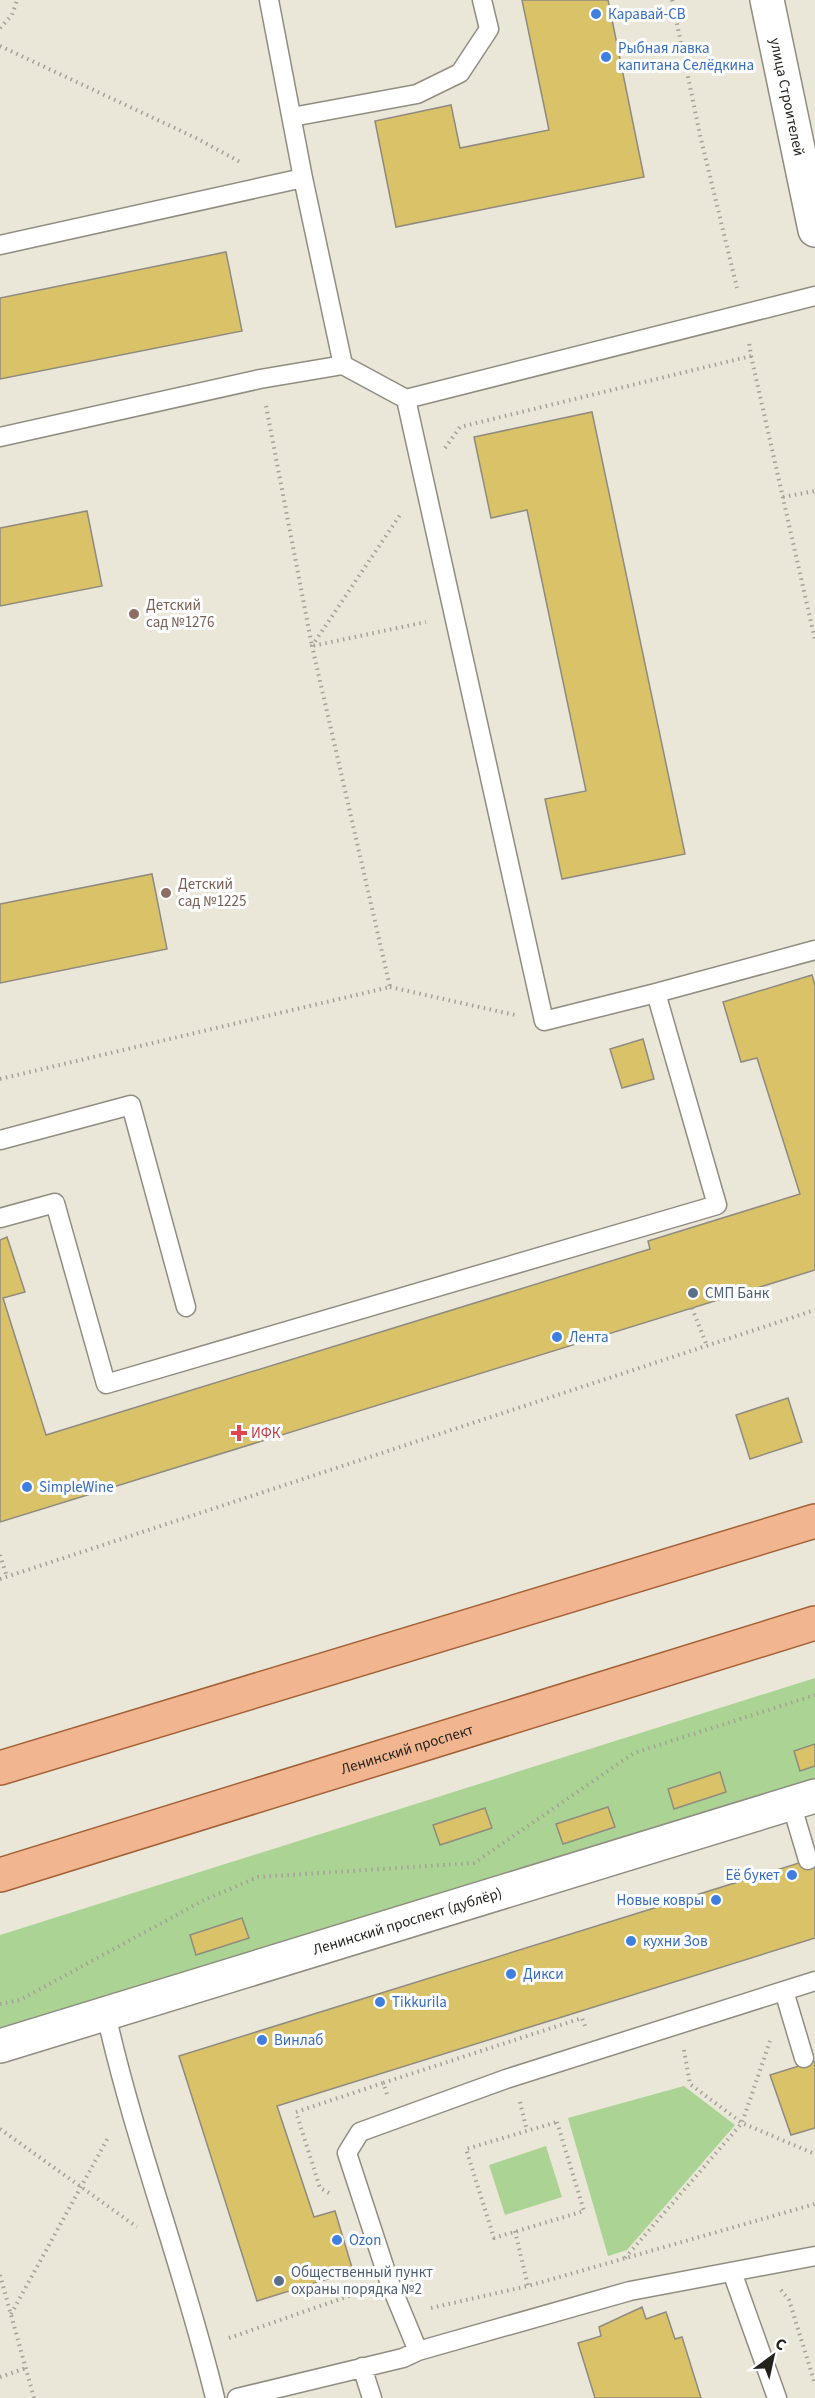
<svg xmlns="http://www.w3.org/2000/svg" width="815" height="2398" font-family="'Source Sans 3',sans-serif">
	<style>
		.green { fill: #abd494 }
		.building { fill: #dac268; stroke: #8f8b7f; stroke-width: 1.5 }
		.lines { fill: none; stroke-linecap: round; stroke-linejoin: round }
		.lane-casing { stroke: #908d80; stroke-width: 21 }
		.secondary-casing { stroke: #908d80; stroke-width: 36 }
		.primary-casing { stroke: #a36137; stroke-width: 36 }
		.path { stroke: #a4a297; stroke-width: 4; stroke-dasharray: 1.5 4.5; stroke-linecap: butt }
		.lane { stroke: #fff; stroke-width: 18 }
		.secondary { stroke: #fff; stroke-width: 33 }
		.primary { stroke: #f1b58f; stroke-width: 33 }
		.shop-dot { fill: #3f7fe0; stroke: #fff; stroke-width: 2 }
		.education-dot { fill: #8d6e63; stroke: #fff; stroke-width: 2 }
		.service-dot { fill: #5c6f8a; stroke: #fff; stroke-width: 2 }
		.health-dot { fill: #e0444e; stroke: #fff; stroke-width: 2 }
		.labels { text-anchor: middle; dominant-baseline: central; stroke-width: 6; stroke-linejoin: round; paint-order: stroke }
		.shop-label { font-size: 15px; fill: #366cbe; stroke: #fff; text-anchor: start }
		.street-label { font-size: 15px; fill: #24221d; stroke: #fff }
		.education-label { font-size: 15px; fill: #785e54; stroke: #fff; text-anchor: start }
		.service-label { font-size: 15px; fill: #4e5e75; stroke: #fff; text-anchor: start }
		.health-label { font-size: 15px; fill: #be3a42; stroke: #fff; text-anchor: start }
	</style>
	<rect width="100%" height="100%" fill="#eae7d9"/>
	<path class="green" d="M815 1678V1780L0 2029V1935Z
		M684 2086 735 2125 627 2250 608 2256 568 2118Z
		M546 2146 562 2197 505 2215 489 2165Z"/>
	<path class="building" d="M522 0H608L644 177 396 227 375 121 451 105 460 148 549 130Z
		M226 252 242 331 0 379V298Z
		M592 412 685 854 562 879 545 799 586 791 527 510 491 518 474 437Z
		M87 511 102 586 0 606V528Z
		M152 874 167 949 0 983V904Z
		M812 975 815 985V1270L0 1522V1240L7 1237 25 1292 3 1298 46 1435 650 1249 648 1241 800 1194 757 1058 741 1062 723 1002Z
		M643 1039 654 1079 622 1088 610 1049Z
		M788 1398 802 1442 750 1459 736 1415Z
		M815 1744V1766L800 1771 794 1751Z
		M720 1772 726 1792 674 1809 668 1789Z
		M608 1807 615 1827 563 1844 556 1824Z
		M485 1808 492 1828 440 1845 433 1825Z
		M815 1858V1938L277 2106 314 2217 335 2211 353 2271 257 2301 179 2056Z
		M242 1918 249 1938 196 1955 190 1935Z
		M815 2061V2128L791 2135 770 2075Z
		M642 2307 646 2319 666 2312 675 2339 682 2337 701 2398H595L578 2343 601 2336 599 2327Z"/>
	<g class="lines">
		<defs>
			<path id="lane" d="M269 0 303 178 343 365
				M292 117 417 94 460 73 489 29 482 0
				M0 245 303 178
				M406 399 815 296
				M0 437 260 379 343 365 406 399 544 1021 656 993
				M0 1140 131 1105 186 1307
				M0 1218 55 1203 106 1384 717 1205 656 993 815 950
				M791 1803 808 1860
				M784 1991 804 2058
				M106 2014C135 2144 184 2269 215 2398
				M732 2272 777 2398
				M418 2351 389 2281 347 2153 360 2132 506 2079 815 1981
				M362 2367 372 2398
				M237 2398 403 2358 418 2351 630 2291 815 2256"/>
			<g id="secondary">
				<path id="s1" d="M767 0 815 230"/>
				<path id="s2" d="M0 2046 815 1796"/>
			</g>
			<g id="primary">
				<path d="M0 1768 815 1521"/>
				<path id="s3" d="M0 1875 815 1623"/>
			</g>
		</defs>
		<use href="#lane" class="lane-casing"/>
		<use href="#secondary" class="secondary-casing"/>
		<use href="#primary" class="primary-casing"/>
		<path class="path" d="M672 0 700 135 737 288
			M0 28 12 15 17 0
			M0 46 196 138 242 163
			M751 356 815 640
			M266 406 312 646 426 622
			M445 448 460 427 751 356 749 342
			M783 497 815 491
			M390 987 515 1015
			M0 1079 390 987 312 646 402 512
			M692 1308 707 1346
			M0 1555 7 1577
			M0 1579 815 1310
			M0 2004 20 2000 204 1900 258 1877 474 1863 634 1753 815 1695
			M684 2050 690 2084 742 2123 815 2154
			M387 2094 383 2083 582 2018 585 2026
			M520 2102 527 2131
			M557 2122 584 2211 494 2238 466 2149Z
			M0 2129 137 2227
			M329 2193 320 2188 296 2112 383 2083
			M515 2231 528 2286
			M625 2258 742 2123 770 2041
			M0 2275 34 2398
			M781 2290 789 2300 815 2384
			M431 2308 528 2286 815 2204
			M11 2314 109 2136
			M229 2338 363 2291
			M0 2377 26 2368"/>
		<use href="#lane" class="lane"/>
		<use href="#secondary" class="secondary"/>
		<use href="#primary" class="primary"/>
	</g>
	<g class="shop-dot">
		<circle cx="596" cy="14" r="6"/>
		<circle cx="606" cy="57" r="6"/>
		<circle cx="557" cy="1337" r="6"/>
		<circle cx="27" cy="1487" r="6"/>
		<circle cx="792" cy="1875" r="6"/>
		<circle cx="716" cy="1900" r="6"/>
		<circle cx="631" cy="1941" r="6"/>
		<circle cx="511" cy="1974" r="6"/>
		<circle cx="380" cy="2002" r="6"/>
		<circle cx="262" cy="2040" r="6"/>
		<circle cx="337" cy="2240" r="6"/>
	</g>
	<g class="education-dot">
		<circle cx="134" cy="614" r="6"/>
		<circle cx="166" cy="893" r="6"/>
	</g>
	<g class="service-dot">
		<circle cx="693" cy="1293" r="6"/>
		<circle cx="279" cy="2281" r="6"/>
	</g>
	<path class="health-dot" d="M236 1424h6v6h6v6h-6v6h-6v-6h-6v-6h6z"/>
	<g class="labels">
		<g class="shop-label">
			<text x="608" y="14">Каравай-СВ</text>
			<text x="618" y="48">Рыбная лавка<tspan x="618" dy="17">капитана Селёдкина</tspan></text>
			<text x="569" y="1337">Лента</text>
			<text x="39" y="1487">SimpleWine</text>
			<text x="780" y="1875" text-anchor="end">Её букет</text>
			<text x="704" y="1900" text-anchor="end">Новые ковры</text>
			<text x="643" y="1941">кухни Зов</text>
			<text x="523" y="1974">Дикси</text>
			<text x="392" y="2002">Tikkurila</text>
			<text x="274" y="2040">Винлаб</text>
			<text x="349" y="2240">Ozon</text>
		</g>
		<g class="street-label">
			<text stroke="none"><textPath href="#s1" startOffset="99">улица Строителей</textPath></text>
			<text stroke="none"><textPath href="#s3" startOffset="426">Ленинский проспект</textPath></text>
			<text stroke="none"><textPath href="#s2" startOffset="426">Ленинский проспект (дублёр)</textPath></text>
		</g>
		<g class="education-label">
			<text x="146" y="605">Детский<tspan x="146" dy="17">сад №1276</tspan></text>
			<text x="178" y="884">Детский<tspan x="178" dy="17">сад №1225</tspan></text>
		</g>
		<g class="service-label">
			<text x="705" y="1293">СМП Банк</text>
			<text x="291" y="2272">Общественный пункт<tspan x="291" dy="17">охраны порядка №2</tspan></text>
		</g>
		<g class="health-label">
			<text x="251" y="1433">ИФК</text>
		</g>
	</g>
	<g transform="translate(773 2356) rotate(33)" stroke="#ffffff" stroke-width="4.5" paint-order="stroke">
	<path d="M0-4.5L10 22L0 15L-10 22Z" fill="#24221d"/>
	<text y="-9" font-size="16" font-weight="bold" text-anchor="middle" fill="#24221d">С</text>
	</g>
</svg>
